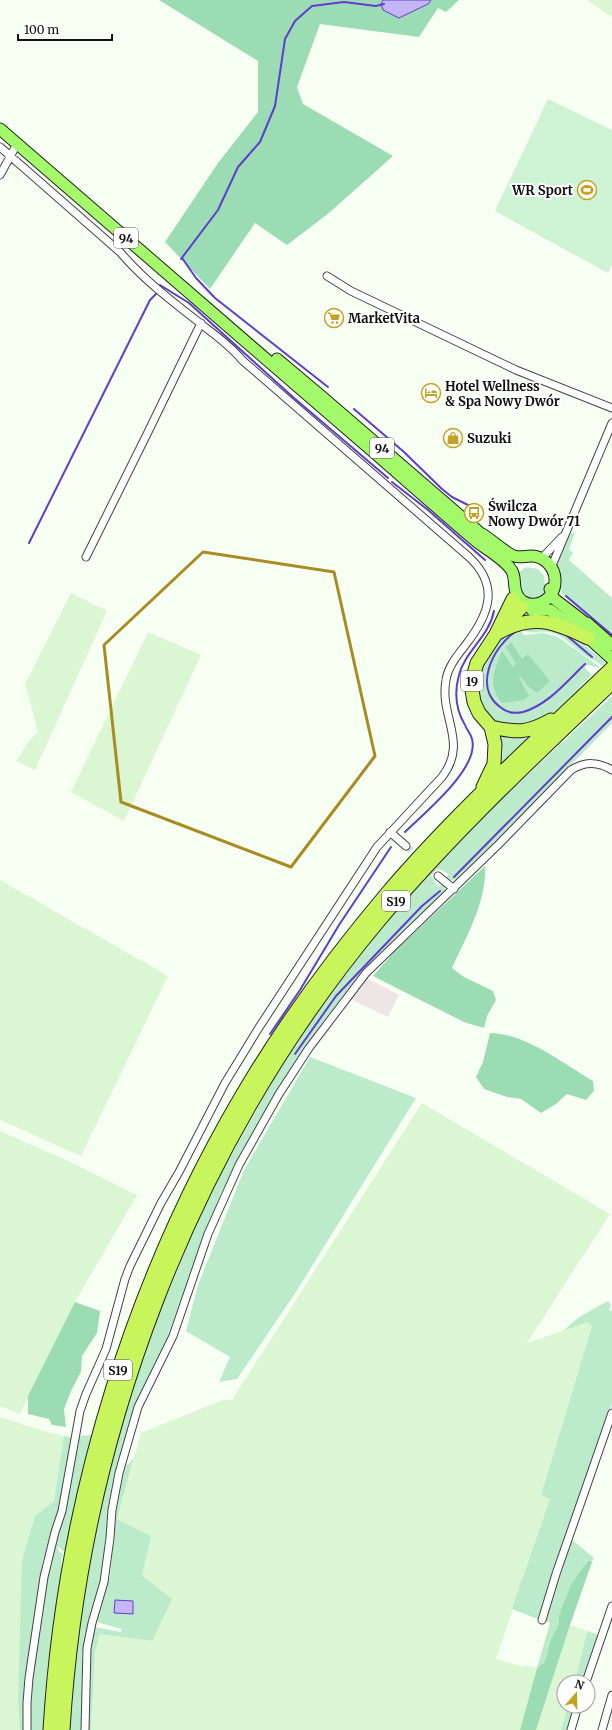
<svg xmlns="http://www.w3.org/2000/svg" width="612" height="1730" font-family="Merriweather,serif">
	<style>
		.industrial { fill: #eee5e7 }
		.farmland { fill: #dbf6d2 }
		.green { fill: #bcebcb }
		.forest { fill: #9bdcb4 }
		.pitch { fill: #cef2d4 }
		.water { fill: #c5b7f7; stroke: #603dcf }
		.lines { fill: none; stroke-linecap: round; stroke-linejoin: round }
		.stream { stroke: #603dcf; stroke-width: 2 }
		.minor-tunnel { stroke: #d4dbd1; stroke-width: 7; stroke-dasharray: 7 3.5; stroke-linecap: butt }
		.minor-casing { stroke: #434343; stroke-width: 9 }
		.primary-casing { stroke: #212121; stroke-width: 13 }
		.motorway-casing { stroke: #212121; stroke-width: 15 }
		.minor { stroke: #fff; stroke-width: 7 }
		.primary { stroke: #a3f969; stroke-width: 11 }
		.motorway { stroke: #c8f55b; stroke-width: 13 }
		.marked { fill: none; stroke: #a88c22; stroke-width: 3; stroke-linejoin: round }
		.labels { text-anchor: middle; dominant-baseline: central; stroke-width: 4; stroke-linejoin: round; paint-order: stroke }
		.shield { fill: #fff; stroke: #585858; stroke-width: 1 }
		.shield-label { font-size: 12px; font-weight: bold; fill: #101010 }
		.poi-label { font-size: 13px; font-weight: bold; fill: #101010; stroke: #fff; text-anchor: start }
	</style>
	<rect width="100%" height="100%" fill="#f7fff3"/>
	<path class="industrial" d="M365 977 399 995 388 1017 350 999 358 990H355Z"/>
	<path class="farmland" d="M587 0H612V17Z
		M71 593 107 611 35 770 16 761 29 741 38 732 25 684Z
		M148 632 201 655 124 821 71 792Z
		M0 880 168 976 81 1156 0 1120Z
		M422 1103 610 1214 527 1343 589 1322 592 1326 541 1495 550 1499 496 1659 524 1667 525 1665 537 1668 520 1730H91L95 1652 100 1634 152 1641 142 1576 151 1536 117 1519 141 1433 223 1400H232Z
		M0 1131 64 1159 137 1195 75 1302 20 1414 0 1406Z
		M0 1417 47 1432 64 1436 54 1501 35 1516 20 1653 18 1701 20 1730H0Z
		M570 1625 587 1631 575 1682H564V1706H568L561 1730H536Z"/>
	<path class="green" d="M571 533H574V535L569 549 573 553 569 560 612 598V639L561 593 556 565 558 558Z
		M526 567 538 569 544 576 546 594 537 599C517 598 522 588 518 573Z
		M522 625 569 632 605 662 602 666C596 661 591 659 586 656 573 648 565 635 549 632 541 630 531 634 525 631Z
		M518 627 524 635 543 633 558 637 600 667 599 668 589 665 585 666V668L592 675C578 688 549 722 531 726 526 728 516 725 510 725 497 723 494 722 485 711 469 688 483 658 500 639 505 635 512 631 518 627Z
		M612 696V723L473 865 454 881 446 878 449 874 436 868 431 875 438 887 443 884 446 891 356 979 325 1019 282 1084 237 1161 221 1193 204 1236 167 1338 135 1405 120 1461 112 1491 109 1510 101 1583 89 1621 82 1656V1730H70L77 1635 91 1555 110 1463 126 1404 159 1313 210 1193 273 1081 322 1005 391 916 413 891 494 806Z
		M499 736 512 738H526L528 740 500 767 503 753Z
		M310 1057 416 1098 296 1292 237 1379 219 1382 230 1357 186 1331 198 1285 244 1170Z
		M608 1301 611 1305 609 1311 612 1310V1404L538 1619 512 1609 550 1499 541 1495 592 1326 588 1322 563 1331 579 1317Z
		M92 1435 81 1480 66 1551 61 1550V1548L58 1547 59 1552 63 1553 61 1564 62 1566 47 1671 43 1730H29L30 1697 48 1571 62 1522 78 1436Z
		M64 1436 73 1438 59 1512 43 1560 38 1595V1600L25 1684 24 1730H20L18 1701 22 1561 35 1516 54 1501Z
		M134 1457 117 1519 151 1536 142 1576 172 1599 152 1641 100 1634 95 1652 91 1730H88L90 1659 94 1627 121 1632V1629L100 1623 96 1620 110 1576 115 1530 116 1499 126 1465 129 1464Z
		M570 1538 594 1558 592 1562 587 1560 559 1615V1624L550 1641 545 1662 537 1668 550 1623 546 1621 548 1612Z
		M587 1631 599 1635 583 1682H575Z
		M568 1706H576L569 1730H561Z"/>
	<path class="forest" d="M159 0H459L446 12 438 8 419 37 320 24 297 87 303 104 393 156 329 213 287 245 255 223 210 289 165 242 218 163 258 112V61Z
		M511 642 522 659 528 654 550 681 537 693 528 686 521 677 518 676 529 696 523 700 502 703C487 684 494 671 502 651L513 667 516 664 506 647Z
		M485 866C487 902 466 937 452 968L464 977 493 991 496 1000 487 1016 484 1028 464 1022 373 976 394 952Z
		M490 1033C527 1034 562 1063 593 1081L594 1091 586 1100 567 1094 556 1104 541 1113 521 1099 507 1097 484 1089 476 1077 483 1062Z
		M75 1302 100 1311 97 1333 82 1356 81 1372 71 1391 64 1409 66 1427 52 1425 49 1419 28 1414V1396Z
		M588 1560 592 1562 570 1625 536 1730H520L537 1668 545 1662 550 1641 559 1624V1615L571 1585Z"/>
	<path class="pitch" d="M548 99 612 130V264L608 273 495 211Z"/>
	<path class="water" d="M383 0H431L428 4 399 18 383 10 381 4Z
		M115 1600 133 1601V1614L114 1613Z"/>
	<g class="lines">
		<path class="stream" d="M182 258 196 278 215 298 328 387
			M181 259 218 210 238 167 260 142 275 106 285 39 295 21 312 6 344 2 376 6 384 4
			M160 285 189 303 294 398 388 478
			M354 409 404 452 442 489 452 497 470 506 479 514
			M392 482 428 510 485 560
			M29 543 150 300 156 294
			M566 596 612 635
			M515 632C493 647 473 687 500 707 507 713 514 714 523 712 548 705 567 681 585 664
			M566 635 592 657
			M405 832C424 813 480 768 472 739 471 734 467 730 465 725 456 710 454 693 459 675 465 651 489 637 494 611
			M454 877 612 717
			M270 1034 300 990 339 925 391 847
			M295 1054 336 996 422 906 440 891"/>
		<path class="minor-tunnel" d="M406 846 438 876"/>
		<defs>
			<path id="minor" d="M0 147 120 252C142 278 169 299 196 320 212 333 229 344 242 360L469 557C500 586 489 614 467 643 458 655 448 666 446 680 439 717 469 742 442 777L377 847 258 1029 225 1083 179 1172 161 1203 130 1266 125 1279 106 1349 86 1394 80 1411 62 1511 55 1532 44 1577 29 1678 27 1703V1730
				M0 175 17 144
				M327 276 351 291 516 370 612 408
				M86 557 149 430 201 323
				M542 558 562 537
				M551 568 612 423
				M390 832 406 846
				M438 876 454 889
				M542 1620 556 1574 612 1413
				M586 1682 612 1606
				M85 1730 87 1648 92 1623 104 1582 110 1538 112 1510 119 1473 138 1407 173 1336 208 1234 239 1165 279 1094 309 1048 366 973 499 844 571 770C586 761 598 762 612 770
				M571 1730 578 1706
				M602 1730 612 1695"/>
			<path id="primary" d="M0 129C141 251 283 373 424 496 441 511 458 526 476 541 487 550 505 559 512 571 515 577 514 582 515 588 519 614 556 607 555 580 555 567 544 556 531 556 525 556 519 558 514 556 504 552 492 540 482 534
				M277 359 321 396 487 539
				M550 589 553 598 592 628
				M532 610H550L576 629
				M587 623 612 645
				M582 632 612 659"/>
			<path id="motorway" d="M506 623 522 607
				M496 634C531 613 554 621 588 638
				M491 727C517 733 528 733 551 720
				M483 787 494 764 495 744 491 727 479 713 474 702 471 684 477 663 496 634 513 599
				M50 1730C64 1499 134 1270 256 1072 295 1009 340 949 388 892 456 812 536 741 612 668
				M63 1730C81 1438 189 1149 377 923 449 837 531 760 612 683"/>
		</defs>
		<use href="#minor" class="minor-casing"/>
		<use href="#primary" class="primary-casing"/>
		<use href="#motorway" class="motorway-casing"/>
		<use href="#minor" class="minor"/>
		<use href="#primary" class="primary"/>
		<use href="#motorway" class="motorway"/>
	</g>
	<path class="marked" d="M203 552 334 572 375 756 291 867 121 802 104 645Z"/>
	<defs>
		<symbol id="stadium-ring" viewBox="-11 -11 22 22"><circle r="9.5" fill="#fff" stroke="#c3a225" stroke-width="1.5"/><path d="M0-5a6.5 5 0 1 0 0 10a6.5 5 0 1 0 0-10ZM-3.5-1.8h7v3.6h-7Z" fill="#c3a225"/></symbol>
		<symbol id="supermarket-ring" viewBox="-11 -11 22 22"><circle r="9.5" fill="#fff" stroke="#c3a225" stroke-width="1.5"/><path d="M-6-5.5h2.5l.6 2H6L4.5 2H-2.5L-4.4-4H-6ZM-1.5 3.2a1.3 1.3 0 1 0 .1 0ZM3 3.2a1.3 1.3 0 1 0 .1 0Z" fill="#c3a225"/></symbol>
		<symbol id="hotel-ring" viewBox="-11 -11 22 22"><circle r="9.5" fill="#fff" stroke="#c3a225" stroke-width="1.5"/><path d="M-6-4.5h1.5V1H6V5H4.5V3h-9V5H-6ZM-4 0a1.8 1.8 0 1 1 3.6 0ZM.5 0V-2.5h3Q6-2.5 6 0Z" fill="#c3a225"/></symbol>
		<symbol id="shop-ring" viewBox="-11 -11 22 22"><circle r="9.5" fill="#fff" stroke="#c3a225" stroke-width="1.5"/><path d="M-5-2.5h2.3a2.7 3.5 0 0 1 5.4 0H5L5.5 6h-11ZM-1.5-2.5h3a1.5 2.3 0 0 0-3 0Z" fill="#c3a225"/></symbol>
		<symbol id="bus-ring" viewBox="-11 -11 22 22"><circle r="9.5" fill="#fff" stroke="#c3a225" stroke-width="1.5"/><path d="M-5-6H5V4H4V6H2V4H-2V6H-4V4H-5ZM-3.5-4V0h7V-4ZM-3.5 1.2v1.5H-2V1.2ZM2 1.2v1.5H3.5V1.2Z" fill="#c3a225"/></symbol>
	</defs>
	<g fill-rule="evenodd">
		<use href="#stadium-ring" x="576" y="179" width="22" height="22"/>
		<use href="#supermarket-ring" x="323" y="307" width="22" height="22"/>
		<use href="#hotel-ring" x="420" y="382" width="22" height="22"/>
		<use href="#shop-ring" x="442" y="427" width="22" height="22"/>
		<use href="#bus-ring" x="463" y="502" width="22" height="22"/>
	</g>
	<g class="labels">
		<g class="shield">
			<rect x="114" y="228" width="24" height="20" rx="3"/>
			<rect x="370" y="438" width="24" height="20" rx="3"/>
			<rect x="461" y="671" width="22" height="20" rx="3"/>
			<rect x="382" y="891" width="28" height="20" rx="3"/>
			<rect x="104" y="1360" width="28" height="20" rx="3"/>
		</g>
		<g class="shield-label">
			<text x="126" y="238">94</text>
			<text x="382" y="448">94</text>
			<text x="472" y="681">19</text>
			<text x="396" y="901">S19</text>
			<text x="118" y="1370">S19</text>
		</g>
		<g class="poi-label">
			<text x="573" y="190" text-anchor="end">WR Sport</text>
			<text x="348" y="318">MarketVita</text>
			<text x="445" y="386">Hotel Wellness<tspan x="445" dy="15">&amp; Spa Nowy Dwór</tspan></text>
			<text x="467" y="438">Suzuki</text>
			<text x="488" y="506">Świlcza<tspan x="488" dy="15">Nowy Dwór 71</tspan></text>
		</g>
	</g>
	<g transform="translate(576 1694) rotate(20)"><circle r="19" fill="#ffffff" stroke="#9f9f9f"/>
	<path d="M0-3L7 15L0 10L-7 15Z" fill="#c3a225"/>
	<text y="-6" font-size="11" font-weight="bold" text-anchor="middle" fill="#101010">N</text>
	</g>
	<path d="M18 34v6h94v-6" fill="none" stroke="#101010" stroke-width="2"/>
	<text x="24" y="34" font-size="12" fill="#101010" stroke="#ffffff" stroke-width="3" paint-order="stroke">100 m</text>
</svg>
